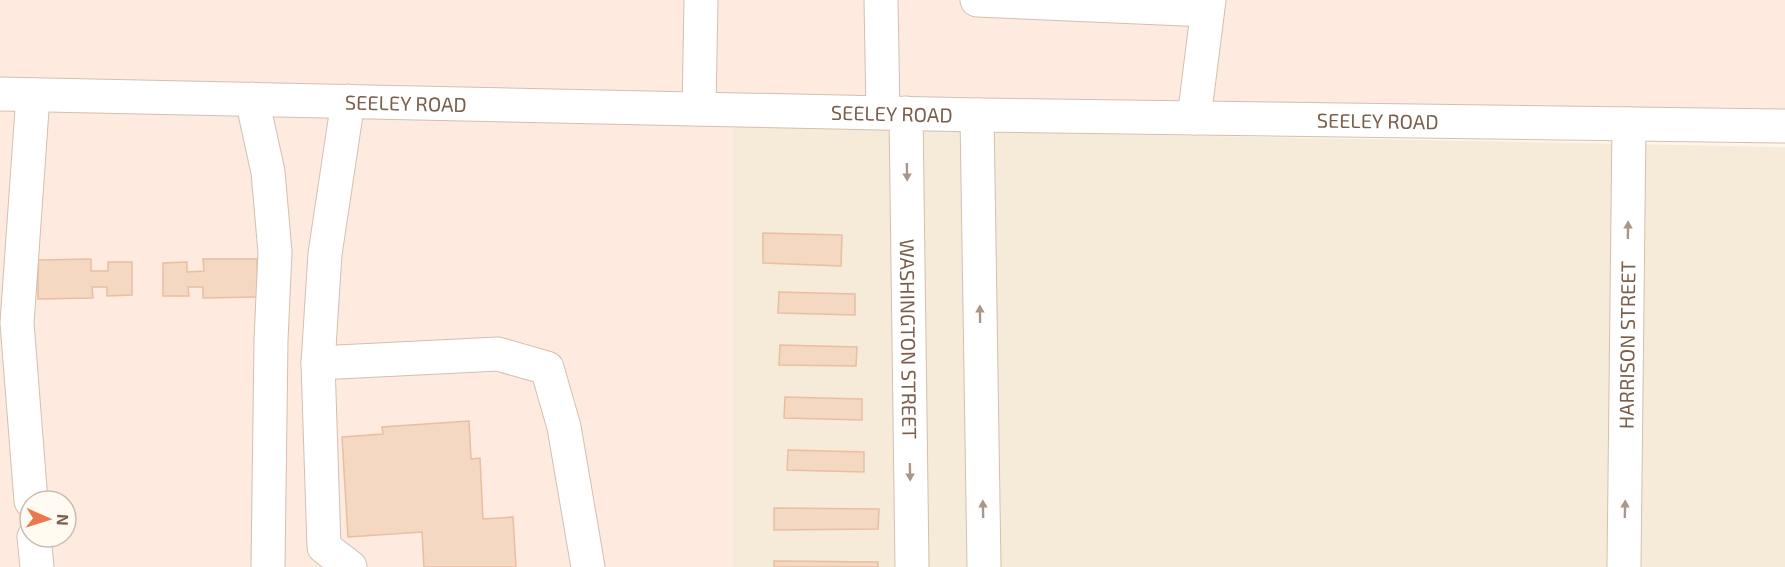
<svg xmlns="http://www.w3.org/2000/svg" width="1785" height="567" font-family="'Exo 2',sans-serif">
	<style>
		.residential { fill: #f6ead9 }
		.commercial { fill: #feeadf; fill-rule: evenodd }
		.building { fill: #f4d8c2; stroke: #e8bfa1; stroke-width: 1.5 }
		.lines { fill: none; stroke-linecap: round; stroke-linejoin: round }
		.minor-casing { stroke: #d2c0af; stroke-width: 35 }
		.minor { stroke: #fff; stroke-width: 33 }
		.oneway { fill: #a9978b }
		.labels { text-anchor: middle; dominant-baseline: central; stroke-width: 4.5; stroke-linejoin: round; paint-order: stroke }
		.street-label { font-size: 20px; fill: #7b5f4c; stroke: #fffbf3 }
	</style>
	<rect width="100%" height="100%" fill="#fdf7eb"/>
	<path class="residential" d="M733 127 1785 147V567H733Z"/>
	<path class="commercial" d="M0 0H1785V114L735 99 733 127V567H0ZM30 501H66V537H30Z"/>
	<path class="building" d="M763 233 842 235 841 266 763 263Z
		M91 259V271H108V262H132V295L107 296V287H92L93 298 38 299V260Z
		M203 259H257L258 297 203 298V287H188L189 296H163V263L187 262V272L204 271Z
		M779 292 855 294V315L778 313Z
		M780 345 857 347 856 366 779 365Z
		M785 397 862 399V420L784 418Z
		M469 421 471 459 480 458 483 519 513 517 516 567H424L422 532 348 537 342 437 383 434 382 427Z
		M788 450 864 452V472L787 470Z
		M774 508 879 509 878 529 774 530Z
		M774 561 878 562V567H774Z"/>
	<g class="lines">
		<defs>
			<g id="minor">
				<path d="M881 0 883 113"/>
				<path d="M977 0 1207 10"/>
				<path id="s1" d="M0 94 977 115 1785 126"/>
				<path d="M252 99 268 172 275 252 271 340 268 567"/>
				<path d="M348 101 325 254 318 363 498 354 547 368 564 427 588 567"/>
				<path d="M699 109 701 0"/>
				<path id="s2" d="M906 113 912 567"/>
				<path d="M977 115 984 567"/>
				<path d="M1194 118 1209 0"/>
				<path d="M318 363 324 547 350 567"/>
				<path d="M31 501 17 323 33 95"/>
				<path d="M34 537 37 567"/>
				<path id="s3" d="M1624 567 1629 124"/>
			</g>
		</defs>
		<use href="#minor" class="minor-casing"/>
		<use href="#minor" class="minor"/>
	</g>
	<defs><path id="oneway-solid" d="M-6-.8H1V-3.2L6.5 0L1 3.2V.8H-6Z" transform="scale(1.5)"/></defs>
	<g class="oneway">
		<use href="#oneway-solid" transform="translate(907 172) rotate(89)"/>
		<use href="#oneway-solid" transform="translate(1628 230) rotate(-89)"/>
		<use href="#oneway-solid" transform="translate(980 314) rotate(-91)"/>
		<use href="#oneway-solid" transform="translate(910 472) rotate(89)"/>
		<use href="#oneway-solid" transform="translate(983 509) rotate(-91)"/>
		<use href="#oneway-solid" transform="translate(1625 509) rotate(-89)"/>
	</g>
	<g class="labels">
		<g class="street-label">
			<text stroke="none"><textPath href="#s1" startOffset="406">SEELEY ROAD</textPath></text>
			<text stroke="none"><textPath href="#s1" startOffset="892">SEELEY ROAD</textPath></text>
			<text stroke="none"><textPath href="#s1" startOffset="1378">SEELEY ROAD</textPath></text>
			<text stroke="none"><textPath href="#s2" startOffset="226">WASHINGTON STREET</textPath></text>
			<text stroke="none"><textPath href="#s3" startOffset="222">HARRISON STREET</textPath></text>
		</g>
	</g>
	<g transform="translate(48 519) rotate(93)"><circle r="28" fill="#fffbf3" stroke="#cabdb0" stroke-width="1.5"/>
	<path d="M0-4.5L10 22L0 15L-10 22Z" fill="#eb774d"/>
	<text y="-9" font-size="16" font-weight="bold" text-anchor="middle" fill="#7b5f4c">N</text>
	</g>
</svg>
